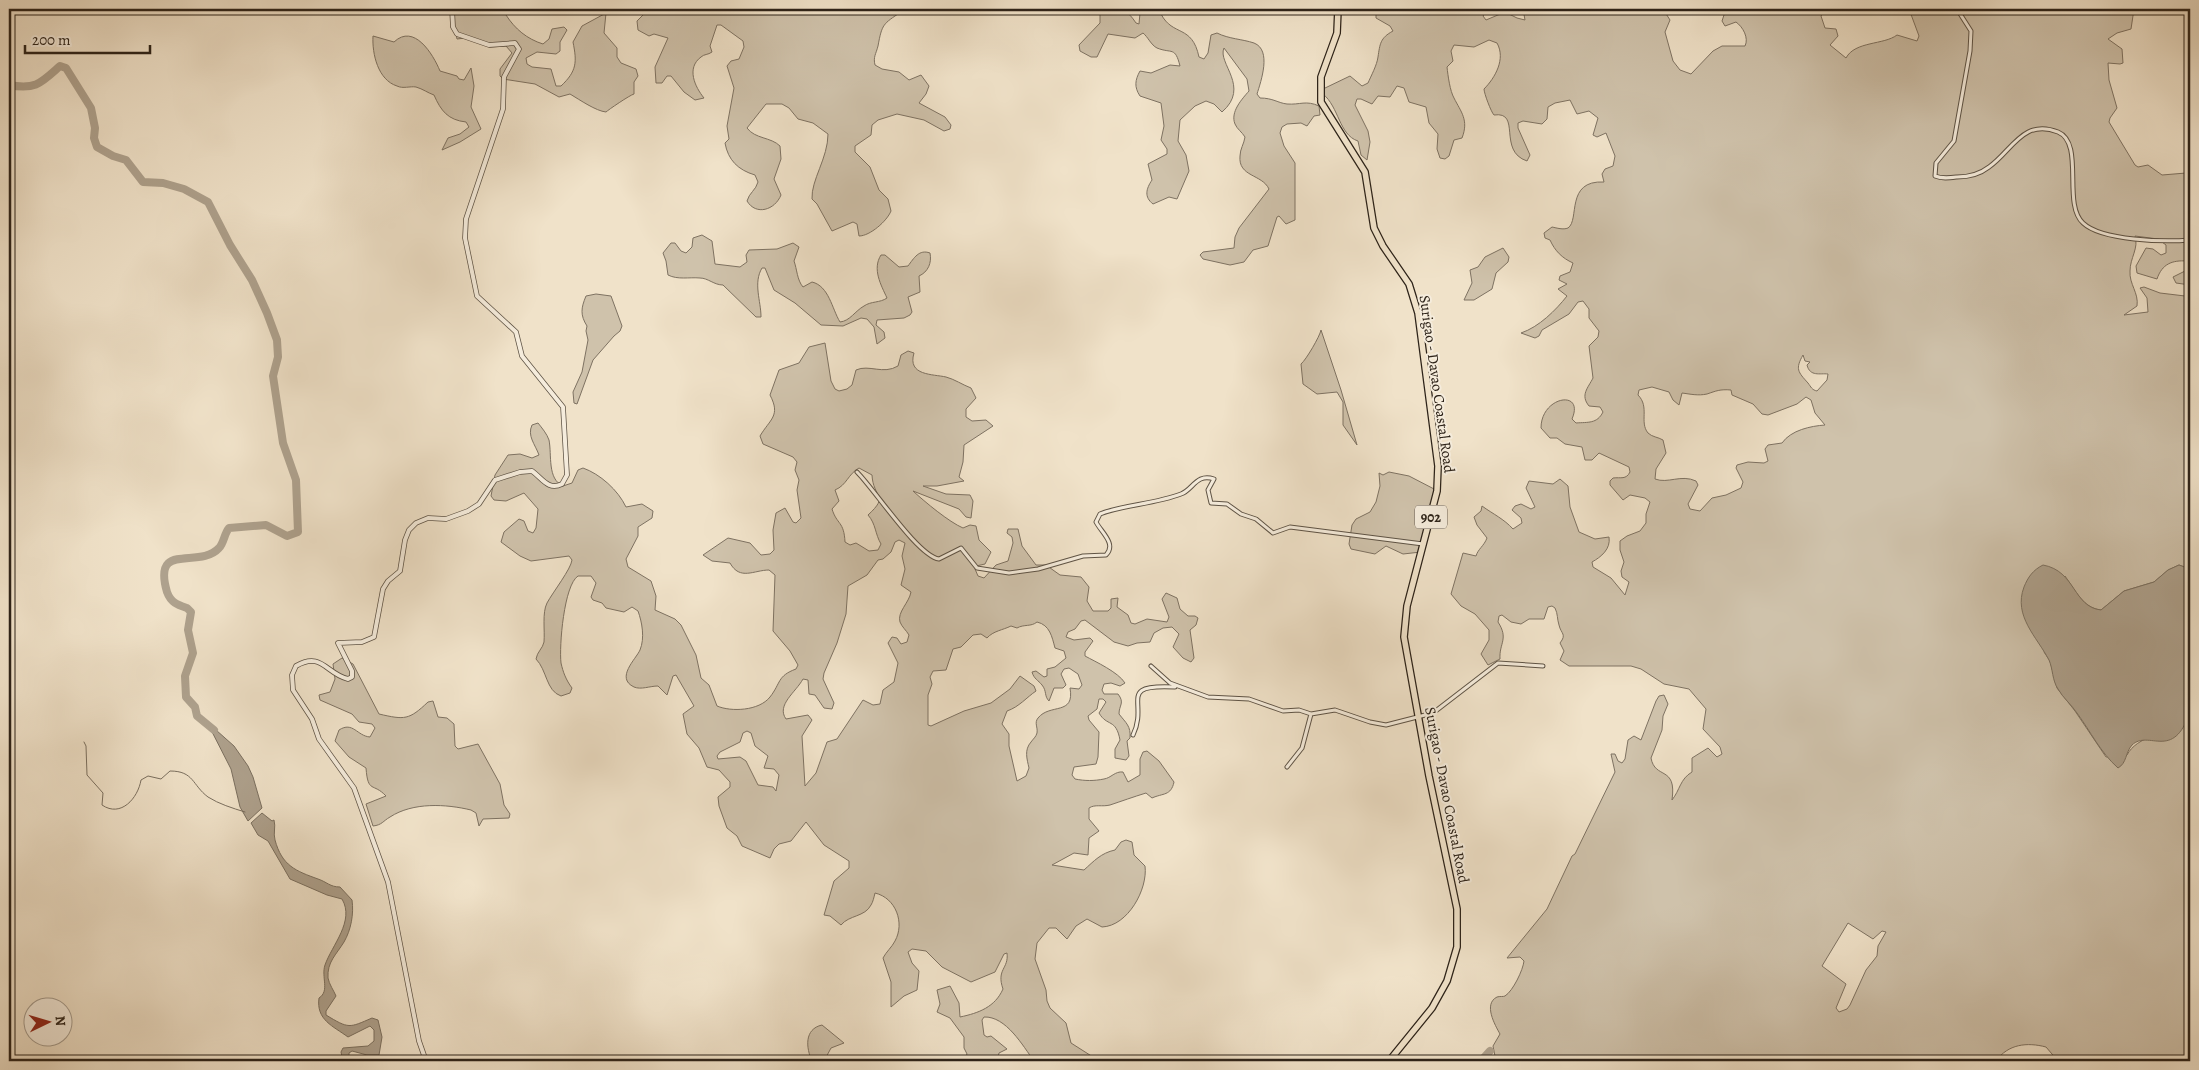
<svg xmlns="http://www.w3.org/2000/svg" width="2199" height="1070" font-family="Alegreya,serif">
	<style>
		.green { fill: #cfc2ab; stroke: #7e7262; fill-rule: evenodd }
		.water { fill: #aea18d; stroke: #7a6f5f }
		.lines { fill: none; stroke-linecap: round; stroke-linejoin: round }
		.stream { stroke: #7a6f5f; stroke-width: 1 }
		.river { stroke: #aea18d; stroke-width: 8 }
		.minor-casing { stroke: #5e5345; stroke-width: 5 }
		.tertiary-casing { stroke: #5e5345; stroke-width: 5.5 }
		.trunk-casing { stroke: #2d2319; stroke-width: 8 }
		.minor { stroke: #f5ecdc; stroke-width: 3 }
		.tertiary { stroke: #f5ecdc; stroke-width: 4 }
		.trunk { stroke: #f0e2c9; stroke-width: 5.5 }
		.labels { text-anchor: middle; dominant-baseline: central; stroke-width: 4; stroke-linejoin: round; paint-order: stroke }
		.shield { fill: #f5ecdc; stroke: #695f54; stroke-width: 1 }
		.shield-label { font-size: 14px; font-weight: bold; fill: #2d2319 }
		.street-label { font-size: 15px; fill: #2d2319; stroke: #f5ecdc }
	</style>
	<rect width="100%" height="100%" fill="#f0e2c9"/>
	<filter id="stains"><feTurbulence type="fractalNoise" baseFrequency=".004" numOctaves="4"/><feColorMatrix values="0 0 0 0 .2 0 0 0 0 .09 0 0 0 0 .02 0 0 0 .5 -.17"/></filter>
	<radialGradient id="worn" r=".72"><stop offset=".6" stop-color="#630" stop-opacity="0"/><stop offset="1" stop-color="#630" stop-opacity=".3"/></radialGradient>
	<path class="green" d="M451 9H508L506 15C515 29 527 39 543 44L549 39 552 29 564 27 567 30 560 42V51L556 54 537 52 526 58 527 64 532 67 551 69 556 86H561C577 71 577 62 573 42L582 26 606 13 604 33 617 48V57L621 63 636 69 638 76 634 82V94C630 95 608 110 606 112 596 111 580 100 570 94L559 97 535 84 503 79 500 76V69L512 53 506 46 490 47 465 38 457 39Z
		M649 9H902L901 12C883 24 882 24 878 46 876 54 873 57 875 65L882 69 899 72 909 80 921 75 929 86 926 94 919 103 945 117 951 125 950 129 944 131 924 120 897 114 878 120 872 125 871 135 855 146V152L870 167 879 190 888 199 891 211C887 221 870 236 859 236L857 224 853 222 832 231 817 204 812 199C811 180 828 158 828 134L813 123 798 119 789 108 782 104H766L747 128C755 139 771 137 780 146L781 159 774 179 781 195C775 210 756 216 747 201 749 193 756 190 758 182L755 175C738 170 728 160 725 143L729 139 727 126 734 88 727 66 731 61 739 59 744 47 743 41 721 25H717L710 46 712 52C708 55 704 54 701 57 686 68 695 87 704 98L695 100 684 92 671 76H667L662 83H656L655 67 668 38 654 34 649 36 638 30 637 21Z
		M1109 9C1123 8 1128 11 1136 23L1139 24 1140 13 1138 9H1164L1161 14C1173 37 1192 24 1199 57L1204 59 1208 53 1211 35 1217 33C1229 39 1242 39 1254 43 1272 50 1261 81 1257 94L1260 98C1273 98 1278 103 1287 104 1300 105 1306 100 1319 106L1320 115 1314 116 1307 126 1301 123 1287 124 1282 127 1280 133 1284 146 1295 163V220L1286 224 1279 216 1277 217 1268 246 1253 250 1244 262 1230 265 1203 259 1200 255 1203 252 1234 248 1235 237 1239 228 1269 189C1262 174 1238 177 1240 156 1240 149 1244 144 1245 137 1242 132 1237 129 1235 124 1230 112 1242 99 1249 91L1247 79 1224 48C1217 63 1251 87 1222 112L1214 104 1206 101 1195 106 1180 120 1178 141 1186 155 1189 171 1177 199 1169 197 1153 204C1144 197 1146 189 1152 180L1148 164 1167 154V149L1161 140 1164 126 1161 103 1140 96C1134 87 1135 80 1140 71L1151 73 1170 65 1180 66C1175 46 1172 54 1157 48 1151 45 1148 37 1143 33L1135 38 1108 34 1097 57H1091L1080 51 1079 45 1100 23V13Z
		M1379 9H1488L1483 16 1486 20 1505 12 1517 18 1525 20 1523 9H1663L1670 20 1665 32 1673 61 1680 70 1691 74 1713 51 1722 46H1745C1749 38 1743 27 1736 22L1725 26 1722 21 1726 9H1766L1767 11 1773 12 1778 9H1826L1821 16 1825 28 1836 29 1838 36 1830 45 1846 58C1855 41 1884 45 1897 35L1917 41 1919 36 1909 9H2134L2131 29 2117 33 2108 39 2122 49 2123 63 2120 64 2108 63 2109 80 2117 108 2110 118 2109 122 2135 165 2138 167 2148 165 2162 175 2186 173 2190 176 2186 181V183H2190V285L2176 283 2173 277 2189 269 2187 261C2172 260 2162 264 2157 279L2137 273 2136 266 2146 248 2153 249 2161 255 2166 253V245L2158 239 2135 236C2139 248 2130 258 2130 271 2129 284 2139 293 2137 306L2124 315 2148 312 2147 298 2140 288 2144 287 2160 293 2185 296 2190 303V569L2179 565 2168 570 2154 582 2124 591 2101 610C2083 608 2075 590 2065 576L2044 652 2050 661 2057 688 2075 711 2106 757 2127 755C2137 736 2166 733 2185 726L2190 712V1061H2058L2046 1047C2027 1042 2008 1044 1996 1061H1496L1493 1046 1500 1034C1495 1025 1483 1004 1497 997 1500 996 1503 997 1505 996 1513 991 1523 970 1524 961L1520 957 1507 958 1547 909 1572 856 1575 854 1615 772 1611 754H1615L1618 761 1622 763 1625 759 1628 740 1634 736 1641 740 1656 701 1659 696 1664 695 1668 704 1663 716 1662 730 1651 758C1655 780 1677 765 1672 800 1680 790 1680 779 1692 772V758L1708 748 1717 757 1722 754 1720 747 1703 729 1706 709 1689 689 1664 684 1641 669 1631 666H1569L1560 660 1564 651 1560 643C1567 634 1561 634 1559 625 1557 619 1558 614 1555 608L1552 606 1548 607 1544 619H1529L1521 624 1511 622 1502 615 1499 616 1498 622C1509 639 1499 643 1500 659L1488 665 1481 654 1489 640V630L1475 614 1461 606 1451 594 1463 553 1476 556C1478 549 1484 546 1487 538L1477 525 1474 517 1481 511 1482 506C1493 514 1504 519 1513 529L1522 523 1521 518 1512 510 1515 506 1521 504 1531 509 1535 507 1526 488 1529 481 1553 484 1560 479 1568 486 1570 507 1579 532 1595 539 1609 537C1611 549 1601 557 1592 562L1593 567 1611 578 1625 595 1629 582 1622 577 1621 571 1624 562 1620 550V541L1627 536 1640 531 1646 523V514L1650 502 1645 498 1630 495 1623 500 1610 485V481L1613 478C1621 477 1626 480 1630 472L1629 467 1599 453 1592 460H1585L1582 447 1565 444 1557 438H1550L1541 428C1541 396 1585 389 1572 419L1576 423C1588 422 1597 424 1603 412L1600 407 1589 406C1580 395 1588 388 1593 378L1589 346 1598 337 1599 331 1589 318V309L1583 301 1578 302 1569 314 1542 330 1539 336 1535 338 1521 333C1539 327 1556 310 1567 296L1558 289 1567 284 1559 280 1560 276 1570 272 1573 263C1562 258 1555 251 1550 240L1545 238 1544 233 1552 227C1557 228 1563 230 1568 228 1580 220 1565 180 1604 182L1602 174 1605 169 1613 166 1615 156 1606 133 1597 137 1593 135 1598 118 1589 111 1577 114 1570 100 1555 103 1548 107 1547 119 1542 124 1523 121 1518 123V128L1530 155 1527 161C1497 151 1522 111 1494 115 1491 112 1484 93 1484 89 1495 78 1506 59 1497 43L1489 40 1474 47 1454 45 1451 51 1453 61 1447 67C1448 76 1450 91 1454 98 1461 112 1469 120 1462 138L1454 140 1449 156 1445 159 1440 158 1437 149 1438 134 1429 123 1426 107 1409 102 1404 88 1397 86 1390 97 1378 96 1372 104 1361 99H1357L1355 105 1368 131 1370 142 1367 160 1361 155 1358 141C1339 135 1339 107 1323 94V89L1350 76 1362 86 1368 83C1371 76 1377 65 1378 57 1380 44 1380 38 1393 31L1390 26 1376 18V13ZM1803 355 1805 361 1810 362 1807 365C1810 377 1820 373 1828 374L1827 380 1817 391C1812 390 1811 387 1808 383 1798 372 1795 369 1803 355ZM1652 387 1669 392 1673 400 1679 405 1682 393C1690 394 1698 396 1707 394 1716 391 1720 389 1731 390L1732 395 1753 404 1762 414 1768 415 1797 404 1806 397 1811 400 1815 413 1825 425C1811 426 1791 430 1782 443L1768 445 1765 449 1768 461 1764 463 1748 462 1737 465 1736 468 1743 482 1741 488 1726 495 1712 498 1700 511 1690 509 1688 504 1698 485 1696 481C1681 474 1668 484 1655 479L1656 469 1666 453 1663 440C1658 437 1652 437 1648 433 1639 422 1650 407 1638 395L1639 390ZM1848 923 1873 939 1882 931 1886 932 1878 946 1877 956 1866 970 1850 1005 1847 1009 1839 1012 1836 1008 1846 984 1822 966Z
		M373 36 394 42C414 23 433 54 440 71L457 76 459 79 464 80 471 68 474 86 471 107 481 129 460 142 442 150 448 138 460 134 469 127 466 122C448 120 441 111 434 95 428 93 423 89 416 87 410 86 403 89 397 86 378 80 372 54 373 36Z
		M702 235 712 241 715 264 740 267 747 262 746 255 749 250 777 249 793 243 799 247 794 261C797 269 797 280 803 287L812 282C829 286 832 309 840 322 850 321 855 311 864 306 871 301 880 303 887 298 881 285 872 269 881 255H885L899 267 908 266C914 258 919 249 930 253 932 263 928 272 919 276L920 292 908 297 912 312 910 315 904 318 877 320 876 325 884 332 885 338 877 344 874 327 867 319 861 318 843 326 821 325 795 303 774 290 765 268H762C753 283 761 301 761 317H756L723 285C714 285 708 278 700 278 689 277 678 280 668 275L666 261 663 253 671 243H675L681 251 686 253 692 247 693 238Z
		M1503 248 1509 257 1508 262 1496 273 1492 289 1474 300H1464L1472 283 1470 270 1478 267 1485 257Z
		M596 294 611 296 622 326 620 331 614 336 593 360 577 404 574 403 573 392 582 372 588 340 586 331 587 326C580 315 581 308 586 296Z
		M1321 330 1341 390 1357 445 1343 425V402L1337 392 1317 394 1303 384 1301 364C1306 360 1320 336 1321 330Z
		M825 343 831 381 835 389 839 391 847 389 852 385 856 370C869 364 883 375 898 366L901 355 908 351 914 353C907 376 933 374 946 377 954 379 963 385 971 388L976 398 966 409V417L972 421 986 420 993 426 964 445 963 462 959 477 964 481 937 486H923L946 494 970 495 973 501 971 518 966 517 959 509 913 491C925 502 949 522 963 528L970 525 976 526 979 540 991 552 985 564 976 566 975 569 978 576 984 578 996 565 1008 561 1013 543 1012 537 1007 533 1008 529H1018L1022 546 1036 565H1046L1060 575 1081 577 1089 587 1087 601 1093 611H1108L1111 608V599L1118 598 1117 607 1128 615 1131 623 1135 624 1147 619 1167 622 1169 617 1162 599 1166 593 1177 598 1180 609 1188 616H1195L1198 618 1196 625 1190 630 1194 658 1191 662 1183 658 1173 647 1179 634 1172 627 1163 628 1154 633 1150 642 1137 643 1128 646 1114 642 1085 620 1081 621 1075 629 1068 632 1066 637 1074 640 1090 638 1093 641 1085 652V656C1096 662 1118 672 1125 683L1120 686 1111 683 1104 684 1102 690 1104 694H1118C1125 703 1119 705 1119 714 1126 723 1131 726 1130 738L1127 741 1129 756 1126 760 1115 758V749L1120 740C1116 718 1107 727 1099 713L1106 702 1103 699H1099L1097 709 1088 716 1089 720 1099 732 1098 757 1096 764 1074 767 1072 775 1075 779C1085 781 1094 781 1104 779 1111 778 1115 771 1123 772L1128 782 1140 775V759L1143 752 1147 751 1159 761 1174 782C1171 796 1163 793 1152 798L1146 793C1133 797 1122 801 1110 805 1102 807 1095 804 1089 808V819L1099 831 1089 838 1088 855 1074 853 1052 865 1084 870C1094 861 1101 853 1115 850L1121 842 1126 840 1132 842 1134 855 1145 866C1148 889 1128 926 1102 927L1087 919 1076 926 1067 939 1056 928H1049L1037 943 1035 959 1046 990 1047 1001 1050 1008 1066 1023 1071 1043 1093 1057V1061H1034C1023 1046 1006 1016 984 1017L982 1020 984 1035 987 1037 991 1036 1007 1049 999 1053 997 1061H939L965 1058 967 1054 964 1048V1037L950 1018 937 1012 940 1004 937 990 950 986 959 1003 960 1017C979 1013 995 1007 1003 989 996 969 1009 969 1007 953L1004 954 995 972 971 982 942 967 926 951 912 949 908 952 912 963 919 971 917 990 904 996 891 1007V982L883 958C886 952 892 947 895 941 905 923 896 898 875 893 874 897 873 902 871 905 865 917 849 915 841 925L830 916 824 915 834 881 849 868V861L824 845 806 822 791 841 779 844 774 849 770 858 742 846 737 836 727 828 719 806 718 797 730 787V782L719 770 707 767 699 748 687 734 683 714 694 706 676 675 673 676 667 695 658 686C650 686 641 690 634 687 615 678 636 659 640 650 645 638 642 622 638 611L632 607 624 612 606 608 602 603 593 600 591 597 596 583 591 576H578C564 585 559 646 561 663 563 672 566 680 572 688L570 693 561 696C546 691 547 670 536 659 537 652 543 648 544 642 545 630 542 613 547 603 553 592 571 569 572 560L569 556 531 561 520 556 501 542 504 532 519 519 524 521 528 531 533 533 536 528 538 509 524 493 506 501 494 500 491 496 495 475 508 455 520 454 532 458 539 455C535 444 527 436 532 425L538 423C542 428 547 434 549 440 552 455 547 479 563 486L572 483 578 470 583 468C600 474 618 490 626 507L642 504 653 511 652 518 638 527V536L626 559 628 567 651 581 656 596 655 610 675 619 681 625 696 655 701 678 709 685 717 706C731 712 759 711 770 697 781 683 777 676 796 669L798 665 790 651 773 631 775 575 769 570C754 570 740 581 730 563L712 561 703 555 728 538 750 543 761 555 770 554 774 550 773 530 776 513 785 508 793 522 796 523 801 518 797 490 799 480 795 470 797 462 793 457 763 444 760 436C770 419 781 416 770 395L779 370 799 363 809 347ZM859 468 872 475C873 498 890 495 868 515 876 524 875 534 881 544L878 550 869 551 856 543 850 545 845 542C844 521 837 525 832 509L839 501 835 490C847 485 848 474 859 468ZM899 540 905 543 902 556 905 569 901 585 911 592C909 603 897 612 900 622 902 627 906 630 909 635L907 642 901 644 897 638 892 637 888 643 898 663 894 682 883 690 880 704 873 705 863 700 837 739 827 742 816 773 805 786 802 736 812 720 808 715 786 719C776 705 796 692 803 679L808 680 809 694 815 695 824 708 832 709 834 703 823 679 824 673 837 643 846 614 848 586 867 575 878 560 883 559 891 552 895 542ZM1037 622C1050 625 1052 637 1055 648L1064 651 1066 658 1055 667 1047 669V676L1044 677 1036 671 1032 672C1034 679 1038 680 1042 685 1047 691 1044 696 1049 701L1054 688H1063L1066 685 1061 674 1064 669 1069 668 1078 674 1082 685 1079 689 1070 688C1075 716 1050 703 1038 718 1034 723 1038 727 1037 733 1036 737 1033 739 1031 742 1024 750 1027 759 1029 768L1026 776 1017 781 1009 746V734L1002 724 1007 711C1019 707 1027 697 1036 691L1034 686 1020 676 1010 689 991 703 964 711 931 726 928 725V695L932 684 930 677 933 671 946 670 953 649 961 647 973 635 981 634 987 638C993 631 1003 630 1011 626L1017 628C1024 624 1031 627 1037 622ZM747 731 751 733 755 746 768 756 764 768 774 769 779 775 776 791 773 787 758 785 746 761 740 757 718 759 717 756 720 752 740 742 743 733Z
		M1389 472 1409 476 1436 490 1421 552 1403 554 1386 546 1375 554 1351 549 1349 544 1352 525 1356 519 1370 512 1376 502 1380 486 1379 473 1383 475Z
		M342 658 353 664 379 714C405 720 409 720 428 702L433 701 438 717 447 718 454 724 455 746 458 749 478 744 500 784 504 805 510 814 509 818 483 819 479 826 476 813 471 810C446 804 413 802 390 817 383 821 382 825 373 826L366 804 386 796C373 782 368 794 366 768L349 757 335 741 339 730C353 721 357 736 370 737L375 728 372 724 359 722 352 714 320 700 319 695 330 692 335 679 333 664Z
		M822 1025 844 1043 831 1048 824 1061H812C806 1048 804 1029 822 1025Z"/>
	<path class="water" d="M2043 565C2076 571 2073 607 2101 610L2124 591 2154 582 2168 570 2179 565 2190 569V712C2173 762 2149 729 2132 745 2125 753 2127 763 2118 768 2100 752 2091 732 2077 713 2071 704 2063 698 2058 689 2052 680 2053 669 2049 660 2037 637 2013 616 2024 587 2028 577 2033 570 2043 565Z
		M207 722 234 746 248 766 253 777 262 808 248 821 240 807 231 769Z
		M262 813 272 821 274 820C276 827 273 833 275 840 282 866 296 871 318 879 327 882 330 887 340 887L352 900C354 914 351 930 344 942 336 955 327 962 328 978 329 984 334 991 336 996L326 1011V1015C349 1029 349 1028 372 1018L378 1020 382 1037 379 1055H367L352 1051 349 1053V1061H343L341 1052 343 1048 368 1046 374 1041V1030L370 1026 348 1037C333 1026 316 1020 319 998 330 991 321 977 325 965 332 945 355 921 342 899L327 895 290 879 268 841 258 835 251 823Z"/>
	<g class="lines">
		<path class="stream" d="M84 742 86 746 87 775 103 793 102 805C121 818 138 798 141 780L148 776 161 779 170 771C194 771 192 785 208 797 219 804 232 808 245 812"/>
		<path class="river" d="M9 85C36 90 41 83 60 66L66 68 91 108 95 128 94 138 97 147 113 156 126 160 143 182 163 183 184 189 208 202 230 245 252 280 267 313 277 340 278 357 273 376 283 443 296 480 298 532 287 536 266 525 229 528C224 534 224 543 219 548 199 570 152 540 167 592 171 603 178 605 187 608L191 612 188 630 193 653 185 676 186 697 195 707 197 716 214 730
			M1481 1061 1490 1051"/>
		<defs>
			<path id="minor" d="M1957 9 1971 31 1970 51 1954 141 1936 163 1935 176C1942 179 1949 178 1957 177 1968 177 1980 174 1989 167 2012 151 2023 118 2058 132 2085 143 2062 204 2083 223 2102 241 2165 242 2190 240
				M857 472C875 490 918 556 939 559L961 548 977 568 1009 573 1038 569 1083 556 1106 555C1117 544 1101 532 1096 522L1100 514C1122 505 1155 504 1181 494 1193 490 1196 473 1214 479L1208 490 1211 503 1227 504 1241 514 1256 519 1273 533 1290 527 1423 544
				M1151 666 1170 683 1208 697 1249 699 1283 711 1299 710 1311 714 1335 710 1370 722 1386 725 1433 713 1498 663 1543 666
				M1133 735C1149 702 1116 684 1175 687
				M1287 767 1302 748 1311 714"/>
			<path id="tertiary" d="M426 1061 419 1041 388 882 354 788 319 739 312 719 293 690 292 675 296 666C322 651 326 674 348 679L352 677V671L338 643 362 642 374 637 383 589 388 581 400 571 405 540 409 530 416 523 428 518 446 519 468 511 479 504 495 480 520 472 532 471C542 478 548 491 562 484L567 475 563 407 522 356 516 332 477 296 465 238 466 219 503 109 504 77 519 49 515 43 489 45 457 34 453 27 452 9"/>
			<path id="trunk" d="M1338 9 1337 33 1321 77V102L1365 172 1374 228 1383 246 1409 284 1418 313 1438 466 1437 491 1407 606 1404 637 1429 776 1457 909V947L1447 981 1432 1008 1389 1061"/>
		</defs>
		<use href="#minor" class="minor-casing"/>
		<use href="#tertiary" class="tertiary-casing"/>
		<use href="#trunk" class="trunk-casing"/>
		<use href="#minor" class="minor"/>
		<use href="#tertiary" class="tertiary"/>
		<use href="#trunk" class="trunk"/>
	</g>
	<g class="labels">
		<rect class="shield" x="1415" y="505.5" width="32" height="23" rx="4"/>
		<g class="shield-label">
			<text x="1431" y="517">902</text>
		</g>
		<g class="street-label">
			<text transform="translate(1437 384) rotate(82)">Surigao - Davao Coastal Road</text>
			<text transform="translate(1447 795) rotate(79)">Surigao - Davao Coastal Road</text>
		</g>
	</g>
	<rect width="2199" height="1070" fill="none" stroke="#f0e2c9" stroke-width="30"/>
	<rect x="10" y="10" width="2179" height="1050" fill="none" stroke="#2d2319" stroke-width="2.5"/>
	<rect x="15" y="15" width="2169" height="1040" fill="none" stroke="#2d2319"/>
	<g transform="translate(48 1022) rotate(85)"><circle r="24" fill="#f5ecdc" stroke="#a59c8e"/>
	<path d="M0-4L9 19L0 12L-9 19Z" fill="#8f2418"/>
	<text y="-8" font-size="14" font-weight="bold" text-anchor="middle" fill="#2d2319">N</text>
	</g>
	<path d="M25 45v8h125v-8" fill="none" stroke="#2d2319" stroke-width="2.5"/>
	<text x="32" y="45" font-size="15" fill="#2d2319" stroke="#f5ecdc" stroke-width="4" paint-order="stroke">200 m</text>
	<rect width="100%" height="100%" filter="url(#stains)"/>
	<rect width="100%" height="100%" fill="url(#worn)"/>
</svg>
